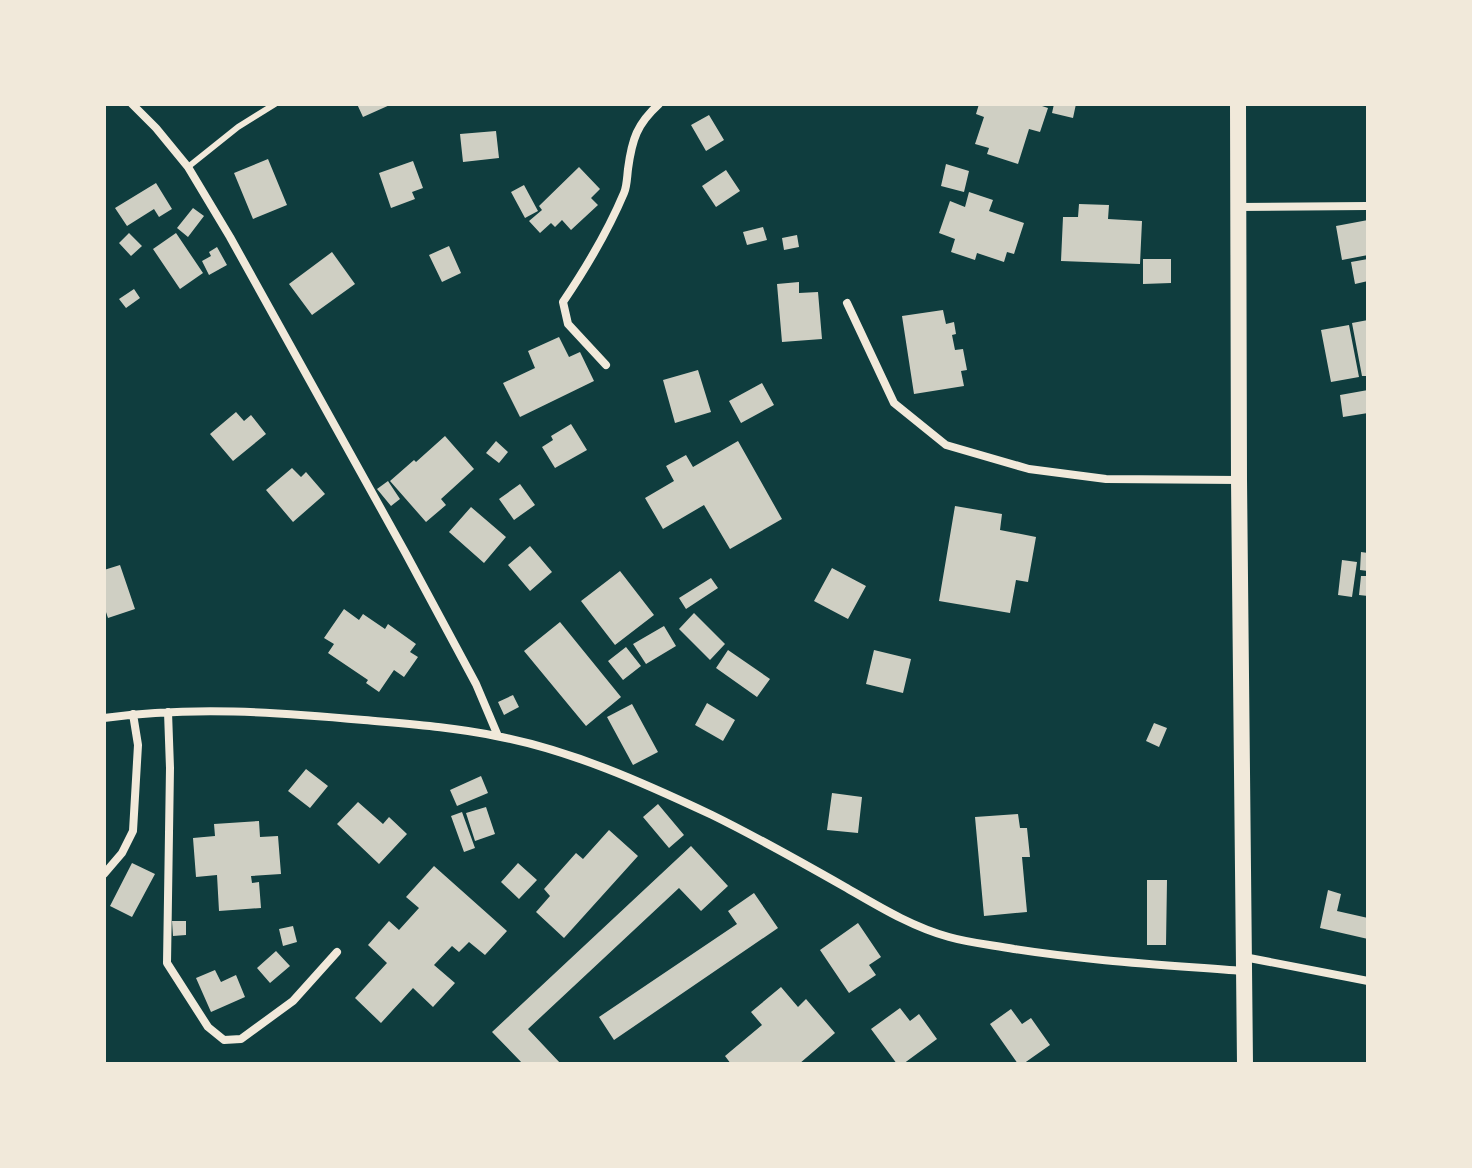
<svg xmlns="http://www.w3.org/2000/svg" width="1472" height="1168" font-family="'Times New Roman',serif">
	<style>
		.building { fill: #cfcfc3 }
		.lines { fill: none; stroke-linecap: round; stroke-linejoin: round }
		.service { stroke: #f1e9da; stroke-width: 6 }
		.minor { stroke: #f1e9da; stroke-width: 8 }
		.secondary { stroke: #f1e9da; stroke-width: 16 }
	</style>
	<rect width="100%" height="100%" fill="#0f3d3e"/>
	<path class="building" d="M357 104H392L363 117Z
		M979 104H1036L1048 108 1040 132 1029 129 1018 164 987 154 989 148 975 144 984 117 976 114Z
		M1054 104H1076L1073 118 1052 113Z
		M709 115 724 140 706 151 691 125Z
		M496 131 499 158 463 162 460 134Z
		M268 159 287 205 253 219 234 173Z
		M413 161 423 188 412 192 415 199 391 208 379 173Z
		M946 164 969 171 964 192 941 186Z
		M579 167 600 189 591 198 598 205 571 230 562 220 555 227 551 223 540 233 529 221 542 210 539 206Z
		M726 170 740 191 716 207 702 186Z
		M156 183 172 209 159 217 154 209 127 226 115 208Z
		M524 185 538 211 525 218 511 192Z
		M969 192 993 200 989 211 1024 223 1014 254 1007 252 1004 262 977 253 975 260 951 252 955 239 939 233 950 201 965 207Z
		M1079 204 1109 205 1108 219 1142 221 1140 264 1061 261 1063 217H1078Z
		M193 208 204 216 188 237 177 228Z
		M1368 220V255L1342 260 1336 226Z
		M763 227 767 240 747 245 743 232Z
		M129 233 142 246 131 256 119 243Z
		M176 233 203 273 180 289 153 249Z
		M797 235 799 247 784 250 782 238Z
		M449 246 461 273 442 282 429 255Z
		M217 247 227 265 209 275 202 261 211 256 209 252Z
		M332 252 355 284 312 315 289 284Z
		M1143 259H1171V283L1143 284Z
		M1368 259V281L1355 284 1351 262Z
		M799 282V293L818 292 822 339 782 342 777 284Z
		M134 289 140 298 126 308 119 299Z
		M943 310 946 324 954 322 956 334 952 335 955 350 963 349 967 370 961 371 964 386 914 394 902 316Z
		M1368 320V376H1362L1352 323Z
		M1349 325 1359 377 1331 382 1321 330Z
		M559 337 569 357 580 352 594 381 520 417 503 383 535 368 528 351Z
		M698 370 711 412 675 423 663 380Z
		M762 383 774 405 741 423 729 401Z
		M1368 390V413L1343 417 1340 395Z
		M236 412 244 421 251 415 266 434 233 461 210 434Z
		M571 424 587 450 555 468 542 447 553 440 551 436Z
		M445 436 474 469 441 499 446 505 426 522 390 481 414 460 416 462Z
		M496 441 508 452 499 463 486 453Z
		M738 441 782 519 730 549 704 505 663 529 645 498 674 481 666 466 686 455 693 467Z
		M292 468 301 477 306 472 325 494 293 522 266 490Z
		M388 481 400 499 391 506 377 489Z
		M520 484 535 505 514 520 499 499Z
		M955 506 1002 514 1000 530 1036 537 1028 582 1016 580 1010 613 939 601Z
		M471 507 506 537 484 563 449 532Z
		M530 546 552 572 530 591 508 565Z
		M1361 552 1368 553V571L1360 570Z
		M1342 560 1357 562 1352 597 1338 595Z
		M120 565 135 609 108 618 104 606V570Z
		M832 568 866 586 848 619 814 601Z
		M620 571 654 615 615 645 581 601Z
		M1361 576H1368V596L1359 595Z
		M711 578 718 588 686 609 679 598Z
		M344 609 359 620 363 614 385 629 388 624 416 644 410 652 418 657 404 677 394 670 379 692 366 683 368 680 328 653 334 644 324 638Z
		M694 613 725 644 710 660 679 629Z
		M560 622 621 697 586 726 524 651Z
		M664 626 676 646 646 664 633 644Z
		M626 647 641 666 623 680 608 661Z
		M728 650 770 679 757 697 716 668Z
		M874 650 911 659 903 693 866 684Z
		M513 695 519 707 504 715 498 702Z
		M707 703 735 720 723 741 695 725Z
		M632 704 658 752 633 765 607 717Z
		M1154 723 1167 728 1159 747 1146 741Z
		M306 769 328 786 310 808 288 791Z
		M481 776 488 793 457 806 450 790Z
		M832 793 862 797 858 833 827 830Z
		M358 802 383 824 389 817 407 834 379 864 337 824Z
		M658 804 684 835 669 848 643 817Z
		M486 807 495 834 475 841 466 813Z
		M462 812 475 848 464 852 451 816Z
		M1018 814 1020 828H1027L1030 857H1022L1027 912 984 916 975 817Z
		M259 821 260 837 278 836 281 874 251 876 252 883 259 882 261 908 219 911 217 875 196 877 193 838 215 836 214 824Z
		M609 830 638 856 564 938 536 912 550 896 544 889 576 853 583 859Z
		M691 846 728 886 701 911 679 888 528 1029 561 1064H523L492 1032Z
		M132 863 155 874 132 917 110 906Z
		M518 863 537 880 519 899 501 882Z
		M434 866 507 931 485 955 469 942 459 952 452 946 434 965 455 983 433 1007 413 988 381 1023 355 998 387 963 368 945 389 921 399 930 419 908 406 897Z
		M1147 880H1167L1166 945H1147Z
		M1328 890 1341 894 1337 911 1368 918V939L1320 928Z
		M754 893 778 928 614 1040 599 1017 737 924 728 911Z
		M172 921H186V935L173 936Z
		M858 923 881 957 869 965 876 975 849 993 820 950Z
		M293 926 297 942 283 946 279 929Z
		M276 951 290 966 270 983 257 968Z
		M215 970 221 982 236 975 245 997 211 1012 196 978Z
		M781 987 798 1007 806 999 835 1033 799 1064H731L725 1056 762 1025 751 1012Z
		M900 1008 910 1021 919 1014 937 1039 903 1064H897L871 1029Z
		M1011 1009 1022 1024 1031 1018 1050 1045 1023 1064H1018L990 1024Z"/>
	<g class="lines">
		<path class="service" d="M188 167 238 127 275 104"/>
		<path class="minor" d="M132 104 156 128 188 167 230 237 405 552 476 684 498 736
			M1238 207 1368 206
			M847 303 894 403 946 445 1029 469 1106 479 1239 480
			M606 365 568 324 563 302C586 268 608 231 624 193 627 186 627 177 628 169 632 139 637 124 659 104
			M168 712 170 768 167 963 208 1027 224 1040 241 1039 293 1001 337 952
			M104 718C191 706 277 712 364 720 408 724 453 727 496 736 571 750 644 783 712 815 757 837 801 862 845 887 878 906 912 927 949 937 970 943 992 945 1014 949 1090 961 1167 965 1243 971
			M104 874 122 853 133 831 138 745 133 714
			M1244 957 1368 981"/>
		<path class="secondary" d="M1238 104 1239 480 1245 1064"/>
	</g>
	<rect width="1472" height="1168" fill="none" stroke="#f1e9da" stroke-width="212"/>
</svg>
